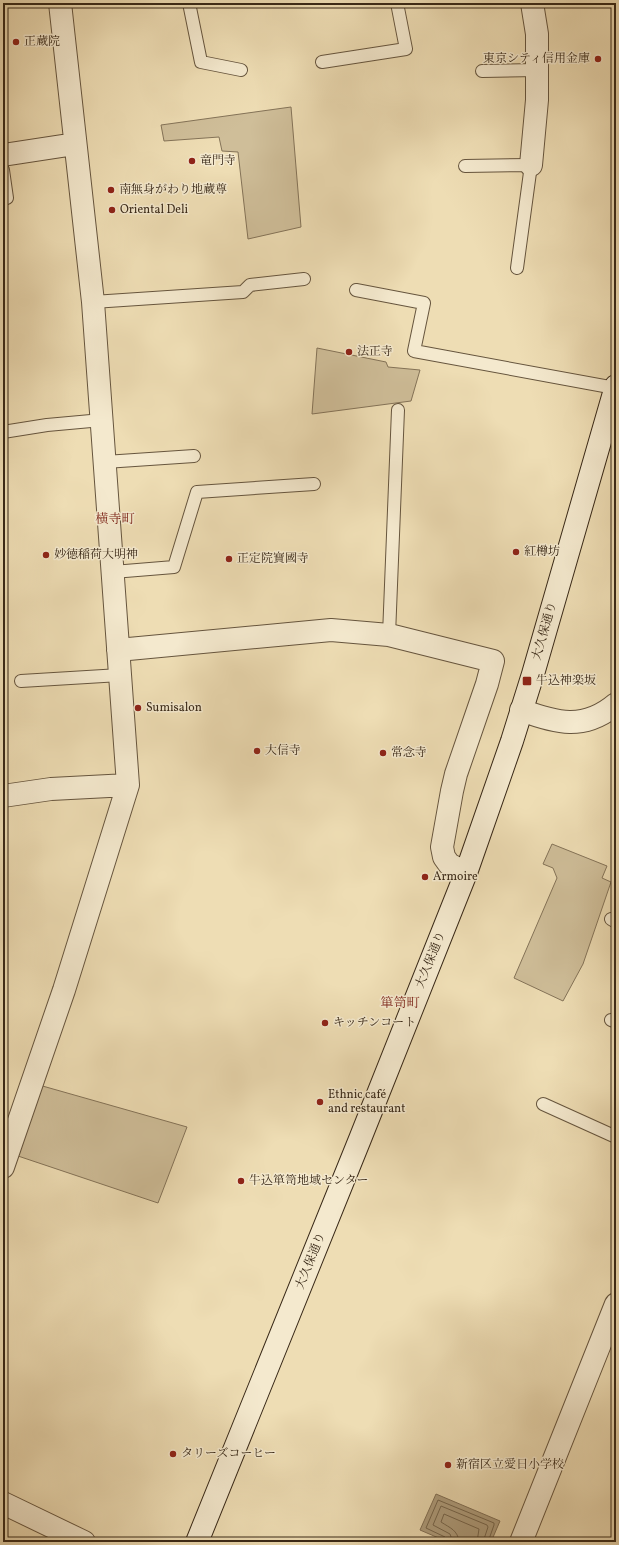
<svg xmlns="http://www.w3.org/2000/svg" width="619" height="1545" font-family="Vollkorn,'Noto Serif JP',serif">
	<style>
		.green { fill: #cfbe99; stroke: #847358 }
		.water { fill: #b09f7f; stroke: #806f55 }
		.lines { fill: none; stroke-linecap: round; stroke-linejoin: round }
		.shore { stroke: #74644b; stroke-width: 1 }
		.service-casing { stroke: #66553e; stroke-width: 14 }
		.minor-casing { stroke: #66553e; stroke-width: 24 }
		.tertiary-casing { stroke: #66553e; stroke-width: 24 }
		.secondary-casing { stroke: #382817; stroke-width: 24 }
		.service { stroke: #f4e9ce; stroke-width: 12 }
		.minor { stroke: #f4e9ce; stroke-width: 22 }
		.tertiary { stroke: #f4e9ce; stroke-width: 22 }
		.secondary { stroke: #f4e9ce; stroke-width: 22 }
		.poi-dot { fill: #8f2418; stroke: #f4e9ce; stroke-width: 1.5 }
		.labels { text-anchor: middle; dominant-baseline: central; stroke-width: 3; stroke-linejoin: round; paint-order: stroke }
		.poi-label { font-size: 12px; fill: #382817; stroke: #f4e9ce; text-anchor: start }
		.street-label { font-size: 12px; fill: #382817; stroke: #f4e9ce }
		.neighbourhood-label { font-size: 13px; fill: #7a1f14; stroke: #f4e9ce }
	</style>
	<rect width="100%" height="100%" fill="#eeddb4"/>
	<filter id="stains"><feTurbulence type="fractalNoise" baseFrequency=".005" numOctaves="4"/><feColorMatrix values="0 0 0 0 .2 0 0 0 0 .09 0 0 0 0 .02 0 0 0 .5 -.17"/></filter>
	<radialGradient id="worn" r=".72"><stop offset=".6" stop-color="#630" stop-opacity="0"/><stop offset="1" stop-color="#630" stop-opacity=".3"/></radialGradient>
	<path class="green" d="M291 107 301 227 248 239 238 152 222 151 219 137 164 141 161 125Z
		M317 348 386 362 388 367 420 370 411 401 312 414Z
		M552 844 607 866 602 878 611 882 583 964 563 1001 514 978 557 878 553 868 543 864Z
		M39 1085 187 1127 158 1203 15 1155Z"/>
	<path class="water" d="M436 1494 500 1521 491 1542H448L420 1530Z"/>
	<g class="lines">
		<path class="shore" d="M448 1542 445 1537 426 1528 438 1500 494 1523V1525L488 1542
			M453 1542 450 1534 433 1525 441 1506 487 1525 488 1527 483 1542
			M459 1542C458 1530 450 1528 441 1522L444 1514 479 1529 477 1542"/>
		<defs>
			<path id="service" d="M189 3 201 62 241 70
				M322 62 406 49 397 3
				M482 71 537 70
				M465 166 531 165 517 268
				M3 170 7 198
				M356 290 424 303 414 351 615 388
				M93 302 243 292 250 285 304 279
				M3 432 47 425 102 420
				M105 462 194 456
				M113 572 174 567 197 492 314 484
				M389 635 398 410
				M21 681 120 675
				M611 919 616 922
				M611 1020 616 1022
				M543 1104 616 1137"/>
			<path id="minor" d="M3 155 75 144
				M531 165 537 100V34L532 3
				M118 650 331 630 389 635 493 661 487 684 456 774 452 791 442 847 444 857 449 864 466 873
				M3 796 51 789 128 785
				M3 1167 64 990 128 785 93 302 60 3"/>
			<path id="tertiary" d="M521 710C556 723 584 731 616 704
				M3 1503 84 1542
				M521 1542 616 1304"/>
			<path id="secondary" d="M197 1542 360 1139 466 873 512 741 533 674 616 386"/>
		</defs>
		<use href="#service" class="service-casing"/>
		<use href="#minor" class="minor-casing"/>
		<use href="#tertiary" class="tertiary-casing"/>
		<use href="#secondary" class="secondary-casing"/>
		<use href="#service" class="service"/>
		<use href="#minor" class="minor"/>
		<use href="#tertiary" class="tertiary"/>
		<use href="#secondary" class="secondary"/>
	</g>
	<g class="poi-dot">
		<circle cx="16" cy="42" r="4"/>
		<circle cx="598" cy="59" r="4"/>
		<circle cx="192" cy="161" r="4"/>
		<circle cx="111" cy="190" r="4"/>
		<circle cx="112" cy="210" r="4"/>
		<circle cx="349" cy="352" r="4"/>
		<circle cx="516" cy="552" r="4"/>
		<circle cx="46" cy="555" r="4"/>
		<circle cx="229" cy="559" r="4"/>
		<rect x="522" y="676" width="10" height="10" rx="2"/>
		<circle cx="138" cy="708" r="4"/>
		<circle cx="257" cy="751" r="4"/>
		<circle cx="383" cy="753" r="4"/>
		<circle cx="425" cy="877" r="4"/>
		<circle cx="325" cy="1023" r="4"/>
		<circle cx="320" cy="1102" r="4"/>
		<circle cx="241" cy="1181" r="4"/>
		<circle cx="173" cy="1454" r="4"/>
		<circle cx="448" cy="1465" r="4"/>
	</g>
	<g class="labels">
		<g class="poi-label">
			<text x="24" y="42">正蔵院</text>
			<text x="590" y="59" text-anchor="end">東京シティ信用金庫</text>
			<text x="200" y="161">竜門寺</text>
			<text x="119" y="190">南無身がわり地蔵尊</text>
			<text x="120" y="210">Oriental Deli</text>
			<text x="357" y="352">法正寺</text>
			<text x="524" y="552">紅樽坊</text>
			<text x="54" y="555">妙徳稲荷大明神</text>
			<text x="237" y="559">正定院寶國寺</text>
			<text x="536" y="681">牛込神楽坂</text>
			<text x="146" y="708">Sumisalon</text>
			<text x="265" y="751">大信寺</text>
			<text x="391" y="753">常念寺</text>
			<text x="433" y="877">Armoire</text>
			<text x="333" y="1023">キッチンコート</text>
			<text x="328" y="1095">Ethnic café<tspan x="328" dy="14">and restaurant</tspan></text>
			<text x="249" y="1181">牛込箪笥地域センター</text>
			<text x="181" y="1454">タリーズコーヒー</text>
			<text x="456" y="1465">新宿区立愛日小学校</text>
		</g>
		<g class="street-label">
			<text transform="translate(545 631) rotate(-74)">大久保通り</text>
			<text transform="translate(431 960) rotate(-68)">大久保通り</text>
			<text transform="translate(311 1261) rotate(-68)">大久保通り</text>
		</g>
		<g class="neighbourhood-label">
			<text x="115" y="520">横寺町</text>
			<text x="400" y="1004">箪笥町</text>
		</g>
	</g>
	<rect width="619" height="1545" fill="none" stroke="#eeddb4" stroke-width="16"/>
	<rect x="4" y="4" width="611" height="1537" fill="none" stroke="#382817" stroke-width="2"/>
	<rect x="8" y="8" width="603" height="1529" fill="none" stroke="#382817"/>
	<rect width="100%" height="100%" filter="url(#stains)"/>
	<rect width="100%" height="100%" fill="url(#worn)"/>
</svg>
